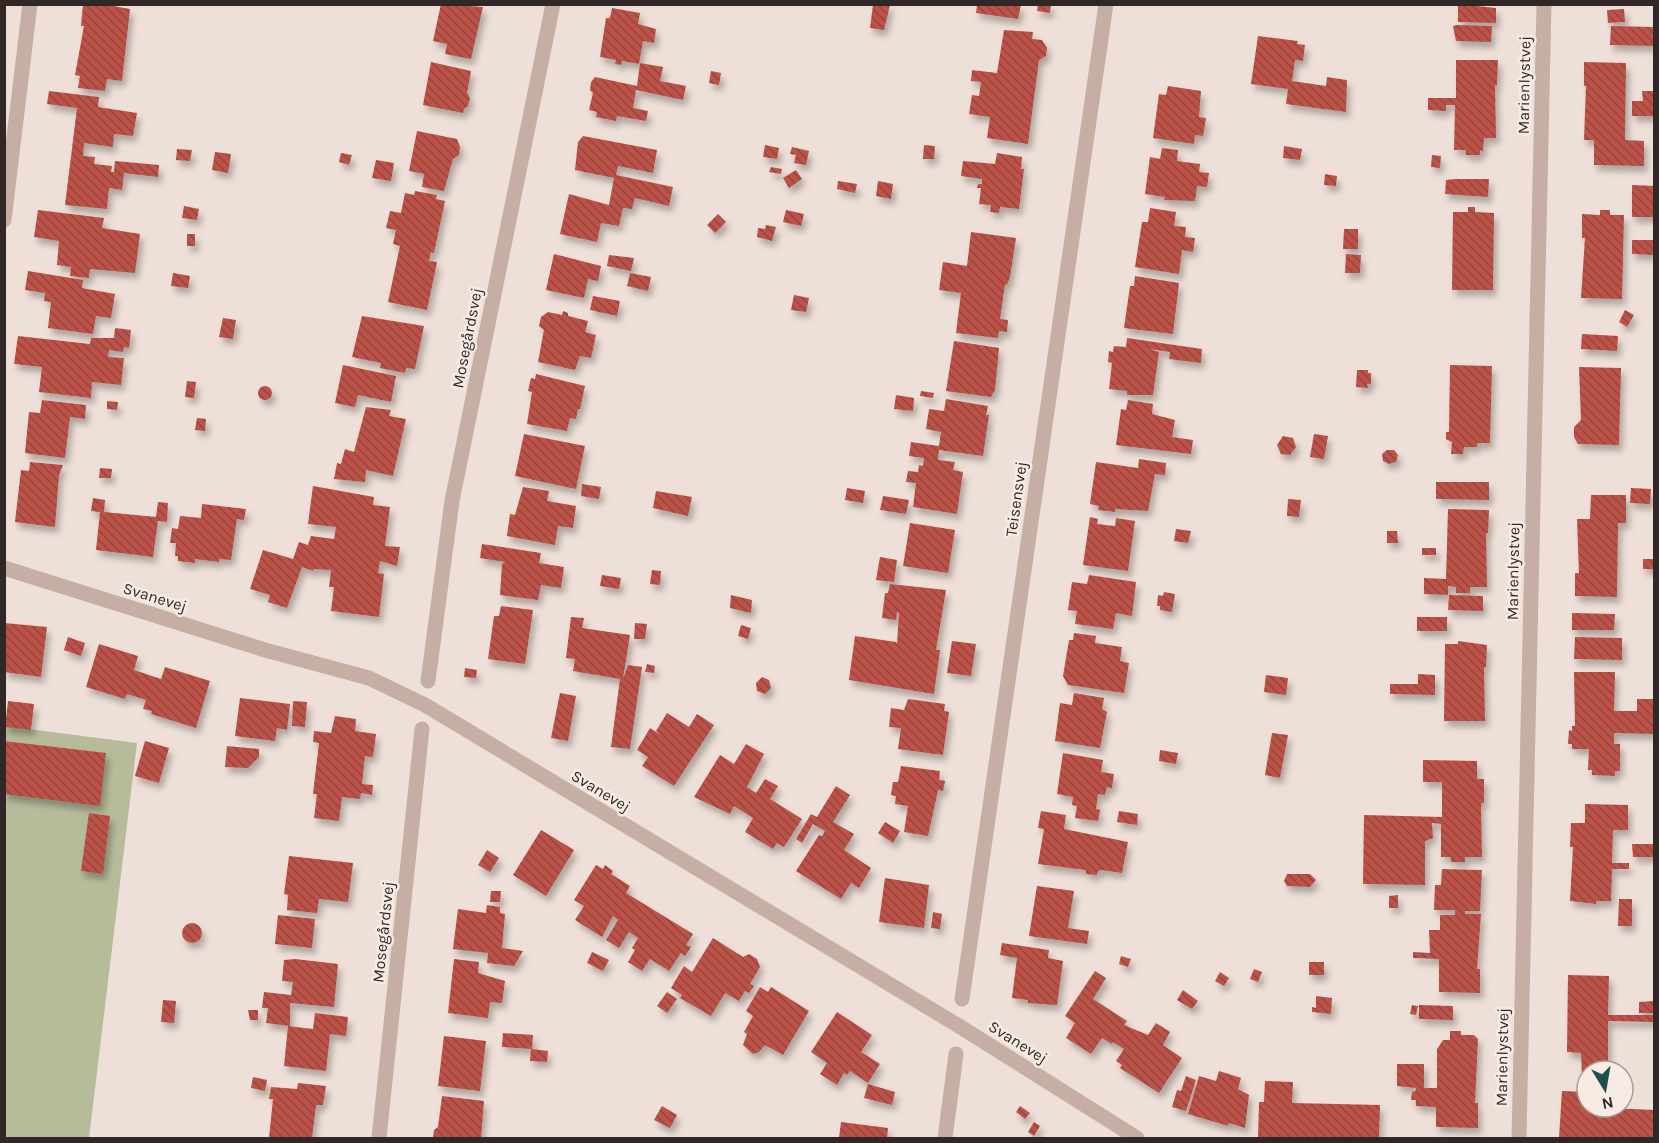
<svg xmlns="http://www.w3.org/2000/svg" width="1659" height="1143" font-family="Karla,sans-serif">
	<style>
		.grass { fill: #b6bb9a }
		.building { fill: url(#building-back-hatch); filter: url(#shadow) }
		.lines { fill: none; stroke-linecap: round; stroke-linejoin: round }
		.minor { stroke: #c5afa5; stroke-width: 15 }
		.labels { text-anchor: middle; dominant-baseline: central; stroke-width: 5; stroke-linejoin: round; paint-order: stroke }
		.street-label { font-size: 16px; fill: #312726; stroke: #f7ebe4 }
	</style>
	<defs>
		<pattern id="building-back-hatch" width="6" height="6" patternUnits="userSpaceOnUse" patternTransform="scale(1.5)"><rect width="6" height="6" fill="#bb5249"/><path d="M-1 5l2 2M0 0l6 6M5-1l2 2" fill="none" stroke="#99443d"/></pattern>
		<filter id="shadow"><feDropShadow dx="3.5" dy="6" stdDeviation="3" flood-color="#0004"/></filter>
	</defs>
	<rect width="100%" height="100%" fill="#eee0d8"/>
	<path class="grass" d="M5 726 137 743 89 1138H5Z"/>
	<path class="building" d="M102 4 130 9 122 81 107 79 105 91 78 88 80 76 75 75 84 26H81L83 5Z
		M441 4 483 7 471 59 445 54 447 44 433 41Z
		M1038 4H1051L1050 13 1037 11Z
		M1458 4 1496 8V23L1458 22Z
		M873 5H890L884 30 870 28Z
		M977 5H1021L1018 19 976 13Z
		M612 8 640 13 638 24 656 29 654 43 643 41 639 64 622 61 621 65 615 64 616 60 600 57 606 18H610Z
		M1624 9 1625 22 1608 23 1607 10Z
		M1457 25 1492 26 1491 42 1456 41 1453 26Z
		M1611 26 1654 27V46L1610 45Z
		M1004 30 1033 32 1032 39 1042 40 1047 48 1046 56 1039 60 1028 144 987 138 990 117 969 114 972 95 979 96 981 82 971 81 972 70 997 73Z
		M1258 36 1298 41 1297 44 1305 45 1303 61 1295 60 1292 81 1326 86 1327 77 1347 80 1346 112 1286 104 1288 89 1251 84Z
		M1456 60H1498L1497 85H1495L1496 138H1484L1483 151 1480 150V155H1466V150H1454L1455 105H1446V111L1428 110V98H1456Z
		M431 62 471 71 467 93 470 98 468 106 464 109 463 113 423 105Z
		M1584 62 1626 63 1625 140 1644 141V166L1594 165V140H1584L1586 86H1584Z
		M640 63 663 67 660 81 686 86 683 100 636 90 633 108 648 111 646 121 617 116 616 121 596 117 597 112 589 110 593 93 590 90 591 82 595 77 637 86Z
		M711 71 721 73 719 85 709 83Z
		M1168 86 1201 91 1199 117 1206 118 1203 136 1195 135 1194 144 1153 138 1159 94 1166 95Z
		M49 91 99 97 98 107 137 113 133 136 114 134 113 147 84 143 83 156 95 157 94 164 112 166 111 172H114L115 161 159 165 158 177 124 173 122 190 109 188 107 209 65 205 77 108 47 104Z
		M1642 91H1654V116H1632V101H1643Z
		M417 131 457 139 460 147 459 155 453 159 444 191 422 187 424 174 409 171Z
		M583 136 657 150 653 173 618 166 616 175 673 187 669 206 635 198 632 209 623 208 619 226 601 223 597 242 560 234 569 194 609 205 614 178 575 170 578 142Z
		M765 145 779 148 777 159 763 157Z
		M924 145 935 146 934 159H923Z
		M1284 146 1302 149 1300 160 1283 158Z
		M792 147 809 151 806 165 794 163 796 155 790 154Z
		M1162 148 1178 150 1177 161 1200 164 1199 172 1209 173 1207 187 1197 186 1195 201 1164 200 1165 197 1145 194 1150 157 1160 159Z
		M177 149 192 150 190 161 176 160Z
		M215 152 231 154 228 173 212 170Z
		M341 153 352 155 349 165 339 162Z
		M997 153 1022 157 1021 169H1024L1019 209 1000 207 999 213 990 212 991 205 979 204 981 188H977L978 184H982V179L961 176 963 161 995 164Z
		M1432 155 1441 156 1440 168 1431 167Z
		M376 160 394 163 391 181 372 178Z
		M771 167 782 169 781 174 769 172Z
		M796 170 802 179 789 188 783 178Z
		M1325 174 1337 176 1336 186 1324 185Z
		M1455 179H1489L1488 197 1445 194 1446 180Z
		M838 181 857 184 855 193 837 189Z
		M878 181 893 184 891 199 876 196Z
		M1632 185 1654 186V217H1632Z
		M415 191 437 195 436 199 445 201 434 253 431 252 429 261 437 262 427 310 388 302 400 246 393 244 396 230 386 228 390 211 401 213 405 193 414 195Z
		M184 206 199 209 197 220 182 218Z
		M1468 207H1475V212L1494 213 1493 290H1452L1453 212H1468Z
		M1150 208 1176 212 1174 226 1186 227 1185 237 1195 238 1193 252 1182 250 1179 274 1135 267 1142 222H1148Z
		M38 210 104 218 102 228 140 234 135 273 90 269 89 278 70 276 71 267 57 265 59 241 34 237Z
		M786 210 804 214 801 226 783 222Z
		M1600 210H1610V215H1624L1622 299 1581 298 1585 238H1582V214L1600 215Z
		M718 214 726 222 715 233 707 225Z
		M766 225 776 227 772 241 757 237 758 228 765 229Z
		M1344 229H1358V249H1343Z
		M971 232 1016 238 1010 277 1007 285 1005 284 1000 319 1008 320 1007 332 999 331 998 338 956 333 961 293 939 290 943 262 967 266Z
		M187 234H195V246H187Z
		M1632 240H1654V255L1632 254Z
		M554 254 601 266 598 281 588 279 584 298 546 290Z
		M1346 254 1361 255 1360 273H1345Z
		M609 255 634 258 631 271 607 266Z
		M28 271 83 280 82 288 115 294 111 318 96 316 93 334 48 328 51 302 44 301 45 293 25 290Z
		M173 273 190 276 188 288 171 286Z
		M630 273 651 277 648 291 627 286Z
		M1135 276 1179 283 1173 334 1124 328 1130 286H1134Z
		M794 295 809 298 806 312 791 310Z
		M593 296 620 301 617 316 590 310Z
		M1625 310 1634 315 1627 327 1619 322Z
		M563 311 568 313V316L588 321 585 332 596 335 591 358 580 356 575 370 538 362 544 330 539 326 541 317 548 312 562 315Z
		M362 316 424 326 415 369 406 368 405 373 380 368 381 363 352 357Z
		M223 318 236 320 233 339 219 337Z
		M115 328 131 330 129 348 124 347 123 352 109 350 108 357 124 358 121 385 92 382 91 398 39 392 42 367 14 364 18 336 90 344 91 338H114Z
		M1582 334 1618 336 1617 351 1581 349Z
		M1127 338 1202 349 1201 363 1169 359 1170 352 1149 349 1159 352 1153 395H1127V391L1109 389 1112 363 1108 362 1109 351 1113 352 1114 346 1126 347Z
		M954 341 999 348 995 390 991 397 946 391Z
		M343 365 396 376 391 402 358 395 355 407 335 403Z
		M1450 365 1492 366 1490 443H1477V447H1464L1463 454H1451L1452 442 1446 439V432H1449Z
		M1579 367 1621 368 1619 445 1578 444 1574 437V427L1581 420Z
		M1357 370H1368V373H1371V384H1367L1368 388 1356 387Z
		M536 374 585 386 580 409H578L576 419 570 418 567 431 527 424 532 392 528 391 531 378 535 379Z
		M187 381 196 382 194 398 185 397Z
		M258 393a7 7 0 1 1 14 0a7 7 0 1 1-14 0Z
		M921 391 934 393 933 398 920 396Z
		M896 395 914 398 913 411 894 409Z
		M946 399 988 406 986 415H989L983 456 939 450 938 460 955 462 953 470 963 472 957 514 913 507 916 483 906 482 908 471 918 472 919 465 923 466 924 458 909 456 911 442 939 446 941 432 926 429 929 409 944 411Z
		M42 400 86 405 85 419 70 417 65 458 25 453 29 412 40 413Z
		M1128 400 1153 404 1152 414 1175 420 1172 437 1193 440 1191 454 1116 445 1121 409 1126 410Z
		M107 401 118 402 117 410 107 409Z
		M366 407 391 410 389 416 406 419 393 476 366 470 365 482 334 479 337 463 341 464 345 449 354 452Z
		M197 418 206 419 205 431 195 430Z
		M524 434 585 446 576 489 515 476Z
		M1314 434 1328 436 1324 459 1310 457Z
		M1283 436 1293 438 1296 447 1290 455 1281 454 1277 445Z
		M1387 450H1394L1398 455 1396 462 1389 464 1383 461 1382 454Z
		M1139 459 1166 463 1165 475 1155 474 1148 511 1115 509V512L1098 510 1099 506 1090 504 1096 462 1138 468Z
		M30 462 63 465 59 475 55 527 15 522 21 470 29 471Z
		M100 468 112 469 111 478H99Z
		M1436 482H1489V500L1436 499Z
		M582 484 601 487 599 499 581 496Z
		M313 486 374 497 373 505 390 507 385 546 400 547 397 566 380 561 378 573 384 574 379 617 331 611 334 587H329L331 570 314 569 313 571 302 567 287 608 268 602 270 595 250 589 263 550 293 559 299 542 308 545 311 536 334 539 336 527 308 524Z
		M523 487 549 491 547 501 576 506 573 528 558 526 555 545 507 536 510 514 515 515Z
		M847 488 865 491 863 503 845 500Z
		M1631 488 1651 489 1650 504 1630 503Z
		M656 491 692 497 688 516 653 508Z
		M1591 495H1626V523H1618L1617 597 1575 596V573H1579L1577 519H1590Z
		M883 496 909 500 906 514 880 510Z
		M93 498 105 500 104 512 156 517 158 502 168 503 167 522 158 521 153 557 96 550 100 512 91 511Z
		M1288 499 1301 500 1299 517 1287 516Z
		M202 504 246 509 244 520 237 519 231 560 219 559V562L195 559V563L178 561V556H175L176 543H170L172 528 178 529 180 516 201 518Z
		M1448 509 1489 510 1488 533H1486L1487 587H1470V593H1456V587L1448 586V595L1424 594V578L1446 579Z
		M1090 517 1098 519 1097 524 1115 526 1116 518 1135 521 1128 571 1083 565Z
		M910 523 955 530 948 573 903 566Z
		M1176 529 1191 531 1188 543 1174 541Z
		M1387 531H1397L1398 543H1387Z
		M482 544 541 553 539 563 564 567 561 588 541 585 538 600 500 595 502 564 505 562 480 558Z
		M1422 548H1436V555H1422Z
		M880 557 897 560 894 582 876 580Z
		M1643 559H1654V569H1643Z
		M652 570 661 571 660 585 650 584Z
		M602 575 621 578 619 589 600 586Z
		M1089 575 1136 582 1132 616 1116 613 1113 629 1075 624 1077 611 1068 610 1072 582 1087 584Z
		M890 584 946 590 936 650H940L934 694 849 680 855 636 896 642 897 644 899 613 897 612 896 620 882 618 885 593H888Z
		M1164 592 1175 594 1172 612 1160 610V606H1157L1158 595 1163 596Z
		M731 595 752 600 751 613 730 608Z
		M1449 595 1483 596V611L1448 610Z
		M501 606 533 610 525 664 488 659 494 616H499Z
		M1572 613 1615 614 1614 630H1572Z
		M571 617 584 618 582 628 630 635 623 679 628 665 642 667 630 749 611 747 620 679 573 671 575 659 566 658Z
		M1417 617H1447V631H1417Z
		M4 623 47 627 41 677 4 672Z
		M635 623 647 624 645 639H634Z
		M741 625 751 628 748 639 738 636Z
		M1074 633 1096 636 1095 643 1122 647 1120 661 1129 663 1124 693 1068 685 1063 676 1069 640H1073Z
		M68 637 85 643 81 656 64 650Z
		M1575 637 1622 638V660L1574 659Z
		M952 641 976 644 971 676 947 673Z
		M1458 641 1487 645 1486 667H1484L1485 721H1444L1445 644H1458Z
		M99 644 138 656 134 670 161 679 165 667 210 681 196 728 151 714 152 711 143 709 146 700 127 694 125 699 86 687Z
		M647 664 655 666 654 673 645 672Z
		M465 668 477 670 476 678 464 677Z
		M1574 672H1615L1614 711H1637V699H1654V734L1614 733V744H1620V771H1615V776L1592 775V770H1588L1589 749H1572V744H1568L1569 730 1572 731V726H1575Z
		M1418 674 1435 675V695L1390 694V684H1418Z
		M1266 675 1288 678 1286 695 1264 692Z
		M762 677 769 680 771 688 765 694 757 691 756 683Z
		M560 693 576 696 568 741 551 738Z
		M1074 693 1104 698 1102 709 1107 712 1100 748 1055 741 1060 703 1072 705Z
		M240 698 290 704 287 730 277 728 275 741 235 736Z
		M908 699 945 704 944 711 949 712 943 755 898 749 901 728 889 727 891 708 904 710Z
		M8 701 34 704 31 730 5 727Z
		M293 701 307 702 305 727 292 726Z
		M667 713 689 727 697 714 714 725 674 786 642 766 648 757 637 750 650 728 661 735 656 731Z
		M335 716 356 719 355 731 376 734 373 757 365 756 362 784 373 785 372 795 361 793 360 799 342 797 339 821 314 818 317 794H313L319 743 313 742 314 731 331 733Z
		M1272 733 1288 735 1280 778 1265 775Z
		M4 741 106 753 100 806 4 794Z
		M145 741 169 748 159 783 135 776Z
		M746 744 764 754 747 787 756 793 765 779 778 786 770 799 802 819 784 847 777 843 773 849 745 832 753 818 734 806 730 814 694 797 720 755 734 764Z
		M227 746 259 749V757L248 768 225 767Z
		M1160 750 1178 753 1176 764 1159 761Z
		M1063 753 1103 760 1101 772 1114 774 1112 788 1107 787 1105 795 1098 794 1096 809 1100 810 1098 821 1075 818 1077 806 1072 805 1073 797 1057 794Z
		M1423 760 1477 761V779H1484V803H1481L1482 857H1465V862H1451V857H1441V824L1432 823 1433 838 1425 841V885L1363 884 1364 815 1442 817V782H1423Z
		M901 766 940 771 939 780 945 781 943 791 938 790 928 836 904 832 908 806 895 804 896 796 891 795 893 782H898Z
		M836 786 850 795 833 822 854 834 844 850 871 868 859 888 851 883 841 899 796 871 819 835 822 836 825 831 813 824 802 843 796 839 811 814 817 817Z
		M1585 804 1628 805V830H1613L1612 863H1629V869H1612L1611 901H1596V904L1570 901 1573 847H1570L1571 823H1585Z
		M1041 811 1066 815 1064 829 1128 842 1122 873 1102 870 1098 871 1097 875 1086 874V870L1038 864 1044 829 1038 828Z
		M1119 811 1138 814 1137 825 1117 822Z
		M89 813 110 816 103 874 81 871Z
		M885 822 900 831 893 843 878 833Z
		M541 830 574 850 546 896 513 875Z
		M1632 844H1654V857H1633Z
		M487 850 499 858 490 872 478 865Z
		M289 856 353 863 348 902 319 899 317 913 287 910 288 895 284 894Z
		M596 865 603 869 605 865 613 871 611 874 630 886 626 893 693 934 686 945 691 947 685 956 681 953 669 971 650 959 642 971 628 962 635 950 632 948 638 938 629 932 619 948 606 940 618 920 613 916 602 937 575 920 584 906 574 900Z
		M1442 869 1482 870 1480 911H1465V914H1481L1477 969H1480V993L1439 992V959L1413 958V952L1430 953 1429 930H1440V915H1455V910H1434L1435 885H1441Z
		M1287 874H1310L1316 880 1310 887 1287 886 1284 881Z
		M885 878 929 885 924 928 879 922Z
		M1037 886 1074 891 1068 928 1089 931 1087 944 1029 936Z
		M491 891H501L500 902H490Z
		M1398 895V908H1389V896Z
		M1619 899H1632V926H1618Z
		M487 905 500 907V913L505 914 502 948 523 951 514 966 487 963 488 953 453 949 458 909 486 913Z
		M933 912 942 914 940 929 931 928Z
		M278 915 315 919 312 948 275 944Z
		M182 933a10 10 0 1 1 20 0a10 10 0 1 1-20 0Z
		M713 938 743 957 749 954 757 959 760 967 750 984 754 986 749 993 745 991 739 1001 725 993 711 1016 680 998 682 995 671 988 684 966 692 972Z
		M1002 943 1049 950 1048 958 1063 961 1057 1005 1028 1003V1000L1012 998 1017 958 1000 955Z
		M592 952 609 960 603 971 587 963Z
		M1121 956 1131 959 1128 967 1119 964Z
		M295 959 338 964 334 1007 290 1003V1026L266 1023 268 1008H262L264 992 291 995 293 982 282 981 284 960Z
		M454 959 479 962 478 973 505 981 502 1003 490 1002 488 1018 448 1013Z
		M1309 962H1324V975H1309Z
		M1254 969 1262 972 1258 982 1250 979Z
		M1095 971 1106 978 1093 999 1127 1021 1124 1025 1148 1035 1156 1023 1170 1032 1163 1045 1182 1058 1159 1093 1120 1068 1122 1065 1116 1061 1124 1049 1113 1042 1112 1044 1102 1038 1091 1054 1066 1038 1075 1023 1065 1016Z
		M1220 972 1229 978 1224 986 1215 981Z
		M1568 975 1609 976 1608 1015H1654V1022L1608 1021V1071H1587V1077H1582L1581 1053 1567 1052Z
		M760 987 768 992 771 987 809 1011 783 1055 765 1045 759 1052 753 1054 743 1045 747 1034 744 1032 753 1016 746 1011Z
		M1183 990 1198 1001 1192 1009 1177 1000Z
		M667 992 677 999 667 1013 657 1006Z
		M1316 996 1332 998 1331 1014 1312 1012V1007L1316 1008Z
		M163 1000 176 1001 174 1023 161 1022Z
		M1654 1001V1013H1639V1002Z
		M1412 1005 1418 1006 1416 1015 1410 1014Z
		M1419 1005 1453 1006V1020L1419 1019Z
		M248 1010H258V1020H250Z
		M837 1012 872 1035 861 1052 880 1064 868 1083 850 1071 847 1075 844 1073 837 1085 820 1074 827 1063 811 1052Z
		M315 1013 348 1017 346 1036 330 1034 326 1071 284 1066 288 1026 313 1029Z
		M1450 1031H1461V1035H1474L1478 1039 1475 1103H1478V1128L1436 1127V1107L1416 1106V1100H1411L1412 1092 1416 1091V1088L1397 1086V1064H1424V1088H1437V1049L1443 1040H1450Z
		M503 1033 533 1035 532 1049 548 1051 547 1062 530 1061 531 1049 502 1047Z
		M444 1036 486 1041 480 1091 438 1086Z
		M1219 1071 1241 1078 1238 1089 1249 1095 1245 1128 1229 1123 1228 1126 1188 1114 1199 1076 1216 1081Z
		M1186 1076 1196 1080 1186 1111 1172 1107 1177 1090 1181 1091Z
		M253 1077 267 1080 265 1091 251 1088Z
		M1265 1081 1293 1082 1292 1103 1380 1105 1379 1138H1258L1259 1102H1264Z
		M298 1083 326 1086 323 1105H316L312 1138H269L273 1099H269L271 1087 297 1089Z
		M868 1084 895 1092 892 1105 864 1098Z
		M1562 1091 1587 1092V1107L1654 1110V1138H1559Z
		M442 1096 484 1101 481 1138H433L434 1130 438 1127Z
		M662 1106 677 1115 670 1128 654 1120Z
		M1020 1106 1030 1113 1025 1119 1016 1112Z
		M841 1122 888 1128 887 1138H839Z
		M1034 1122 1040 1126 1034 1136 1028 1132Z"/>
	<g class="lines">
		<path class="minor" d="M4 220 30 4
			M4 568 265 650 369 678 425 705 959 1026 1137 1138
			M428 681 452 501 553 4
			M962 999 1106 4
			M379 1138 422 729
			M945 1138 956 1054
			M1519 1138 1544 4"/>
	</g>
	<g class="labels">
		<g class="street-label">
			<text transform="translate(1524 85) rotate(-89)">Marienlystvej</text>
			<text transform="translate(467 338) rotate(-79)">Mosegårdsvej</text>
			<text transform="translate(1016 499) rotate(-82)">Teisensvej</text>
			<text transform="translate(1513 571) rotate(-89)">Marienlystvej</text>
			<text transform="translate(155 597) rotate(17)">Svanevej</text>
			<text transform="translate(601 791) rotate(31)">Svanevej</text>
			<text transform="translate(383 932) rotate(-84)">Mosegårdsvej</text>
			<text transform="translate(1018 1042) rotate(32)">Svanevej</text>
			<text transform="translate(1502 1057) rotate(-89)">Marienlystvej</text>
		</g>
	</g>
	<rect width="1659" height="1143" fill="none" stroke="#312726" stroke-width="12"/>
	<g transform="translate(1605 1089) rotate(169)"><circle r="28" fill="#f7ebe4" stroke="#a89d98" stroke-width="1.5"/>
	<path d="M0-4.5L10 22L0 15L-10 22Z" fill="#1f4f4a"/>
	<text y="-9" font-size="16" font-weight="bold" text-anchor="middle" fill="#312726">N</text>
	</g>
</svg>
